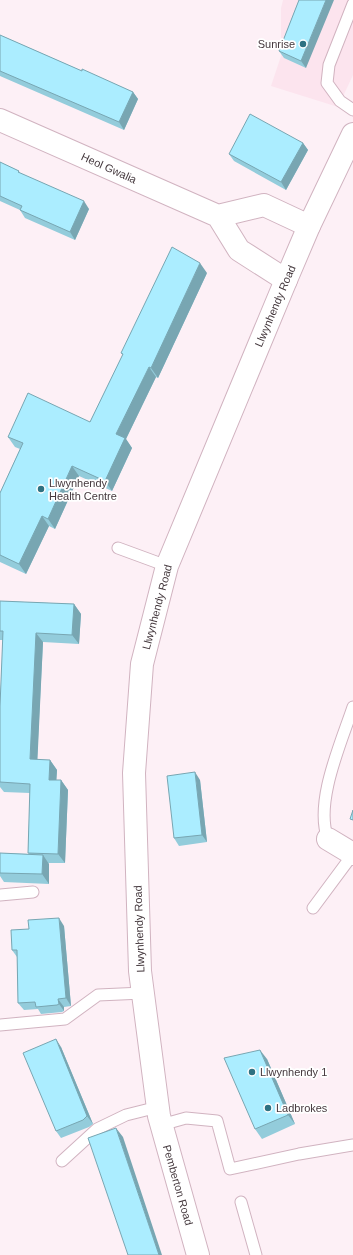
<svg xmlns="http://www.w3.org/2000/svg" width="353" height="1255" font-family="Arial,sans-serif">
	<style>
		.built { fill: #fce4ee }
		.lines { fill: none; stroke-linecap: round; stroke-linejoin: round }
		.service-casing { stroke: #d1b3c0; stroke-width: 13 }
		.minor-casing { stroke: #d1b3c0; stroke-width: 24 }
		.secondary-casing { stroke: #d1b3c0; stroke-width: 24 }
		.service { stroke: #fff; stroke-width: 11 }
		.minor { stroke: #fff; stroke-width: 22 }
		.secondary { stroke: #fff; stroke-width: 22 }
		.wall { fill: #93ccdb }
		.shaded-wall { fill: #78a6b2 }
		.building { fill: #abedff; stroke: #78a6b2 }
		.poi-dot { fill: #2e7182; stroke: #fff; stroke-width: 1.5 }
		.labels { text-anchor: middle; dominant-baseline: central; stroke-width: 3.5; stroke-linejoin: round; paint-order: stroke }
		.poi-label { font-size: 11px; fill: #45393e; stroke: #fff; text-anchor: start }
		.street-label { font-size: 11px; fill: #45393e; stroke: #fff }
	</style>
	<rect width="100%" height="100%" fill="#fdf0f6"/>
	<path class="built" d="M283 0H353V75L338 107 271 86 281 56V8Z"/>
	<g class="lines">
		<defs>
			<path id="service" d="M353 4 329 65 327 83 340 101 353 110
				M118 548 167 566
				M328 839C314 803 341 743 353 707
				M0 895 33 892
				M313 908 353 854
				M0 1025 65 1019 98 995 143 993
				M161 1125 186 1118 217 1121 230 1169 299 1154 353 1145
				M62 1161 97 1129 126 1115 158 1107
				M241 1202 256 1255"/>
			<path id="minor" d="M0 120 218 216 239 250 286 280
				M218 216 264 205 309 226
				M328 839 353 854"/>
			<path id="secondary" d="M198 1255 159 1116 140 971 134 773 142 664 167 566 286 280 309 226 353 134"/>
		</defs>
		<use href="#service" class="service-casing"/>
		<use href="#minor" class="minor-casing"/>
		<use href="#secondary" class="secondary-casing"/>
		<use href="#service" class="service"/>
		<use href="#minor" class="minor"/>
		<use href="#secondary" class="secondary"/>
	</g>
	<path class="wall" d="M299 0 306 68 284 58 279 51Z
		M0 35 82 71 133 92 138 99 124 130 0 76Z
		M303 143 308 150 286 190 234 161 229 154Z
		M0 162 19 171 20 173 89 209 75 240 25 218 20 210 0 201Z
		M207 273 158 378 156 377 126 439 132 448 112 491 79 476 55 529 49 526 26 574 0 562V493L20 449 15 447 8 437 90 422 123 355 121 353Z
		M0 601 74 604 81 614 79 644 43 642 37 760H50L57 770 56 780H61L68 790 65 863H48L49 864V884L4 882 0 876V853L29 854 28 853 30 793 4 792 0 787V706L3 640H0Z
		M200 780 207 842 179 846 174 838Z
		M64 926 71 1006 64 1007V1011L62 1012 41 1014 38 1009 24 1010 18 1003 17 957 12 950 29 929Z
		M61 1047 93 1124 89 1127 61 1138 56 1131Z
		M267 1059 295 1124 262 1139 255 1129Z"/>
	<path class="shaded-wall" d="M326 0H334L306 68 301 61Z
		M133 92 138 99 124 130 119 122Z
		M303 143 308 150 286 190 281 182Z
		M84 201 89 209 75 240 70 232Z
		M200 263 207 273 158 378 151 368Z
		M149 367 156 377 126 439 132 448 112 491 105 481 116 434Z
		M72 466 79 476 55 529 48 519Z
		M42 516 49 526 26 574 19 564Z
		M74 604 81 614 79 644 72 635Z
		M36 633 43 642 37 769 30 759Z
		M50 760 57 770 56 789 49 780Z
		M195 772 200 780 207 842 202 835Z
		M61 780 68 790 65 863 58 854Z
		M43 855 49 864V884L42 874Z
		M59 918 64 926 71 1006 66 998Z
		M58 999 64 1007V1011L59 1004Z
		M56 1039 61 1047 93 1124 87 1116Z
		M260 1050 267 1059 295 1124 288 1115Z
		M116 1128 123 1137 162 1255H159Z"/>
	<path class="building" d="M299 0H326L301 61 279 51Z
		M0 35 82 71V69L133 92 119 122 0 71Z
		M250 114 303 143 281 182 229 154Z
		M0 162 19 171 18 172 84 201 70 232 20 210 22 206 0 196Z
		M172 247 200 263 151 368 149 367 116 434 125 438 105 481 72 466 48 519 42 516 19 564 0 555V493L23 443 8 437 28 393 90 422 123 354 121 353Z
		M0 601 74 604 72 635 36 633 30 759 50 760 49 780H61L58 854 28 853 30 784 0 782V706L3 631H0Z
		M195 772 202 835 174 838 167 776Z
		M353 810V820L350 819Z
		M0 853 43 855 42 874 0 873Z
		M59 918 66 998 58 999 59 1004 57 1005 36 1007 35 1002 18 1003 17 950H12L11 930 29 929 28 920Z
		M56 1039 87 1116 83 1120 56 1131 23 1053Z
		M260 1050 288 1115 255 1129 224 1058Z
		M116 1128 159 1255H128L88 1138Z"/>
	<g class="poi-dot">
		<circle cx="303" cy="44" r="4"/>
		<circle cx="41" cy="489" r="4"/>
		<circle cx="252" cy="1072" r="4"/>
		<circle cx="268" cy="1108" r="4"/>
	</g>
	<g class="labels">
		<g class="poi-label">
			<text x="295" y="44" text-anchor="end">Sunrise</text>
			<text x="49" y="483">Llwynhendy<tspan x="49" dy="13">Health Centre</tspan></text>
			<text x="260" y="1072">Llwynhendy 1</text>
			<text x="276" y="1108">Ladbrokes</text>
		</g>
		<g class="street-label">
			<text transform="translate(109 168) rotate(24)">Heol Gwalia</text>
			<text transform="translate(275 306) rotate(-67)">Llwynhendy Road</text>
			<text transform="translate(157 607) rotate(-75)">Llwynhendy Road</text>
			<text transform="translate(139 929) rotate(-92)">Llwynhendy Road</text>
			<text transform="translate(178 1185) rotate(74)">Pemberton Road</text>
		</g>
	</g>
</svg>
